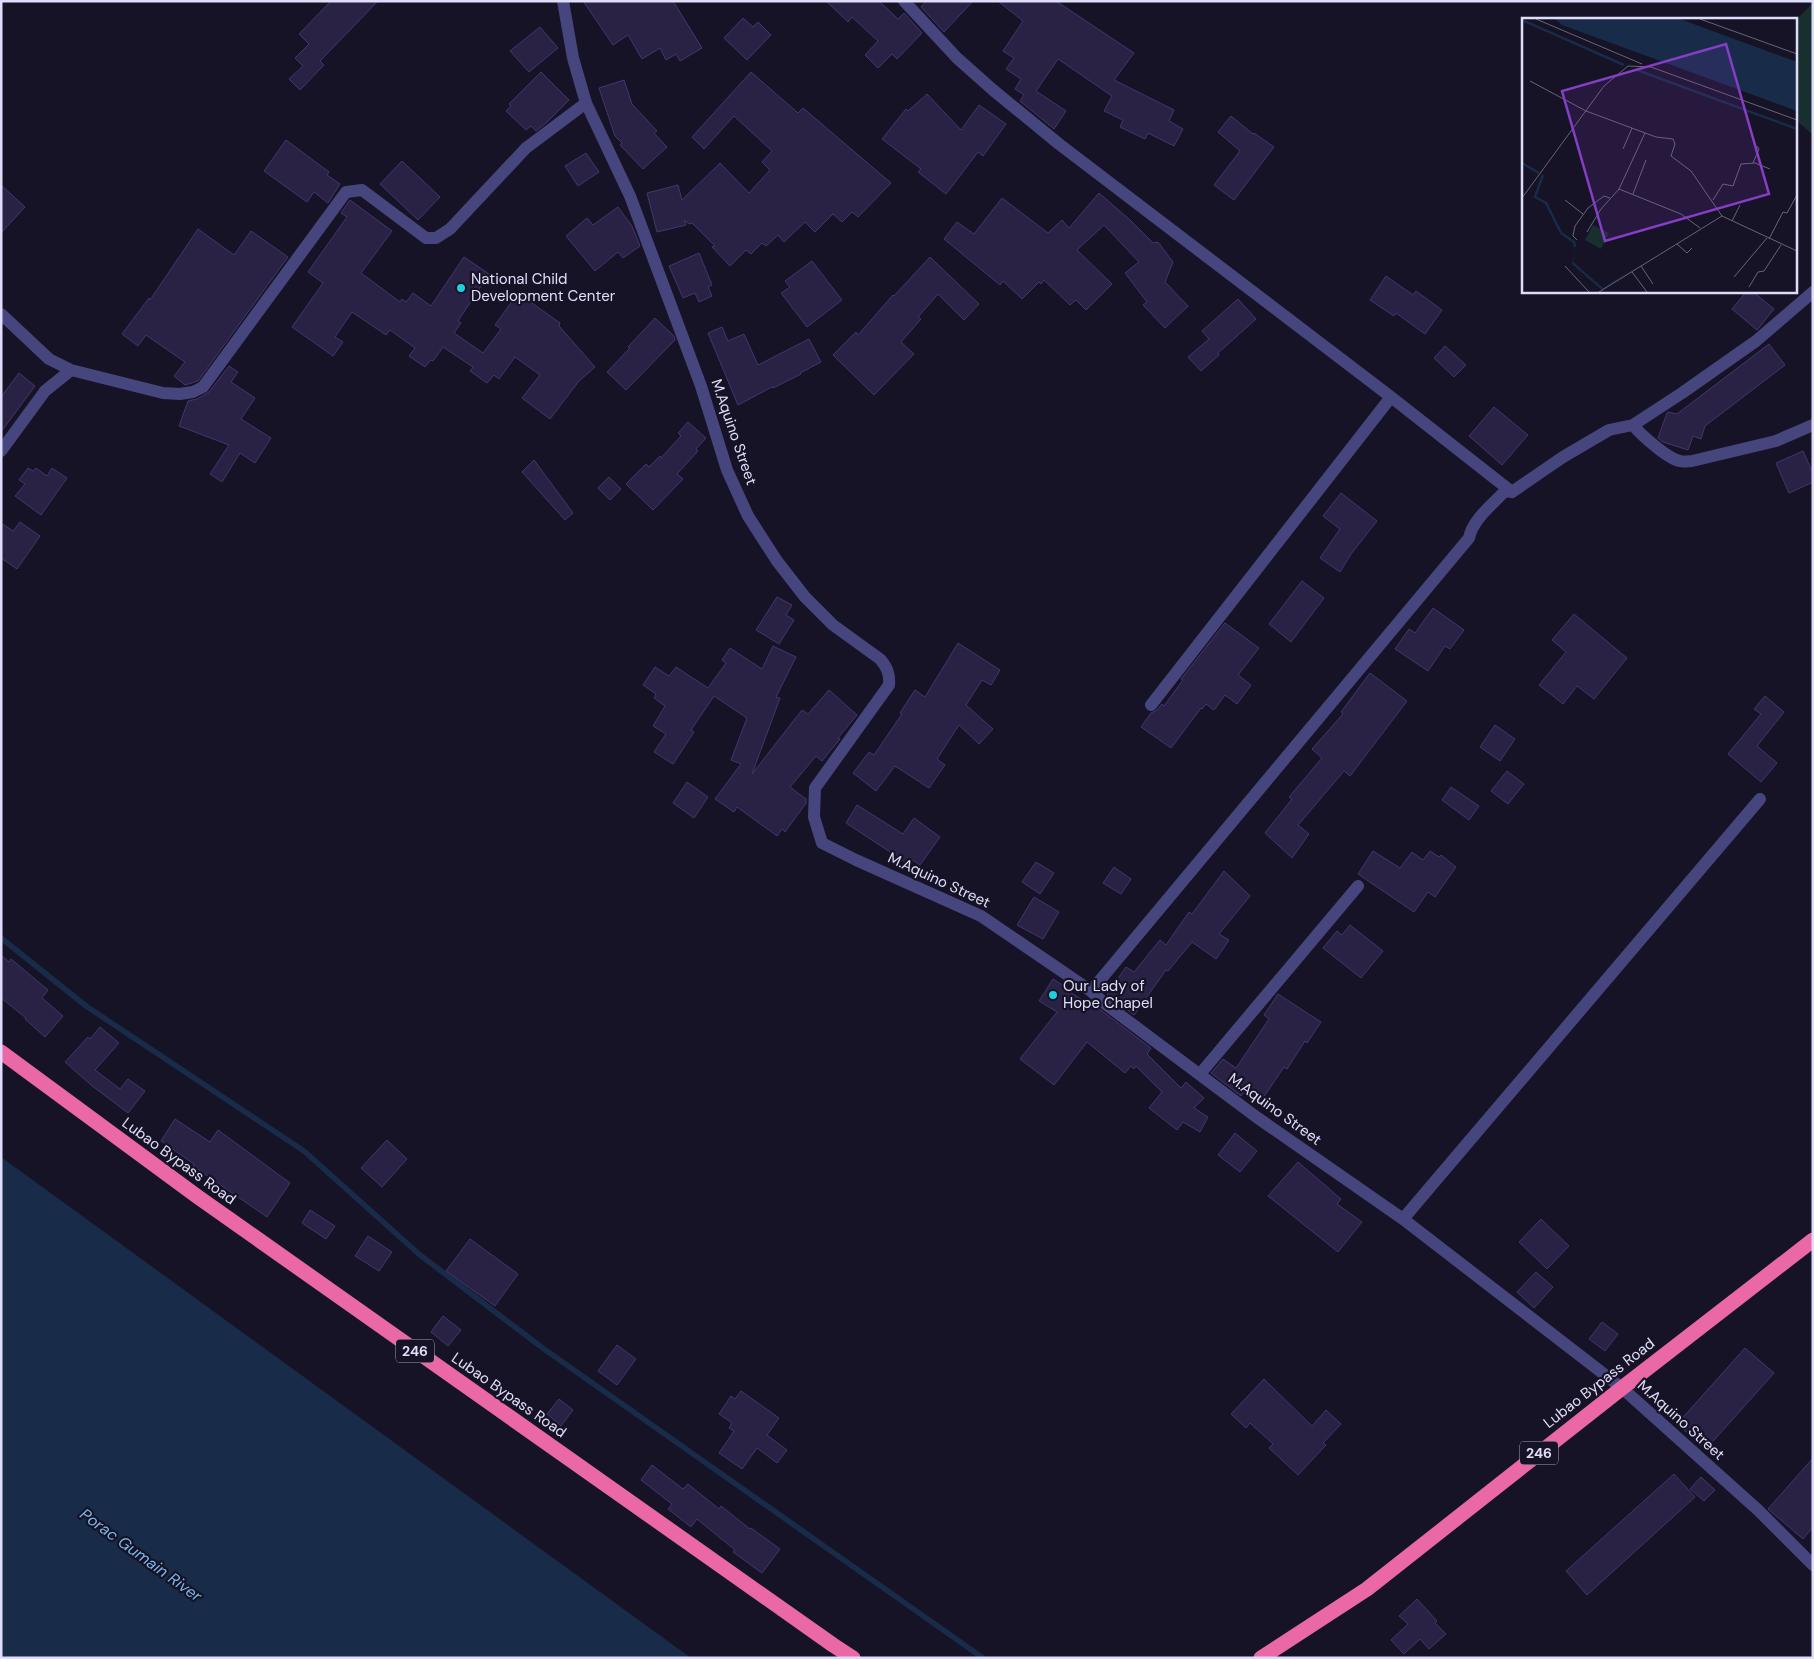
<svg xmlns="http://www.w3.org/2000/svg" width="1814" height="1659" font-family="'DM Sans',sans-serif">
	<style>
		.green { fill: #172f2e }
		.water { fill: #182c4a }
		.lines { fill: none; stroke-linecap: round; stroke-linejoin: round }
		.stream { stroke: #182c4a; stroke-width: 5.5 }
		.building { fill: #292244; stroke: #42376d }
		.minor { stroke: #47457e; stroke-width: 12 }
		.highway { stroke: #ea68a6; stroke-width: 15 }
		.poi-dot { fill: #23cde0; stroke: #161326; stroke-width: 2 }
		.labels { text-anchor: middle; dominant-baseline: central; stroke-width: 4.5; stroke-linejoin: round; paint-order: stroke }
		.shield { fill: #161326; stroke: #a3a0ba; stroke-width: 1 }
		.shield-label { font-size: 14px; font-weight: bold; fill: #e0ddfa }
		.poi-label { font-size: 15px; fill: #e0ddfa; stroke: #161326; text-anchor: start }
		.street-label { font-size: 15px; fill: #e0ddfa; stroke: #161326 }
		.water-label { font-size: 16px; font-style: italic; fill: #79b7ec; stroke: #161326 }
		.inset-river { fill: none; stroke: #182c4a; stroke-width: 2.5 }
		.inset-road { fill: none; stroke: #67647b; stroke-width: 1 }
		.view { fill: #853ec5; fill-opacity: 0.15; stroke: #853ec5; stroke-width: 2.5 }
		.inset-edge { fill: none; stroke: #e0ddfa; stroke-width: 2.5 }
	</style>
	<rect width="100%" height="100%" fill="#161326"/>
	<path class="green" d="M1813 3V135L1795 119V21Z"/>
	<path class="water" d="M1 1157 691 1658H1Z"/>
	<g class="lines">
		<path class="stream" d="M1 938 86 1006 304 1151 420 1255 544 1349 983 1658"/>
	</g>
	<path class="building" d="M331 1H378L320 61 324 65 300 90 289 79 303 66 295 58 309 44 299 34Z
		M583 1H673L702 48 680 61 676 54 666 60 660 48 642 59 628 35 613 45Z
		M826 1H879L898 19 904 13 922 33 897 59 892 54 878 68 865 55 878 41 852 17 848 22Z
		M926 1H973L944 32 921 7Z
		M998 1H1056L1134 53 1114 80 1174 110 1169 121 1183 129 1174 146 1148 133 1145 139 1120 127 1123 120 1104 111 1112 96 1058 59 1036 91 1066 111 1054 129 1020 101 1024 95 1015 89 1021 79 1006 69 1014 58 1003 51 1023 21Z
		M743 18 753 27 758 22 771 35 747 60 724 38Z
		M540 27 558 48 529 72 510 51Z
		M541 72 569 100 546 123 536 131 531 126 526 130 506 111 511 106 509 104Z
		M751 72 798 113 803 108 891 183 858 217 852 212 842 222 833 214 815 232 805 222 784 242 778 235 766 246 762 243 751 254 746 250 730 266 712 247 715 246 692 223 689 224 684 220 686 225 657 232 647 193 678 185 682 200 720 163 749 193 770 170 762 162 772 151 734 116 704 149 692 137Z
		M624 80 632 104 657 131 654 133 667 147 643 169 620 145 622 143 615 136 599 88Z
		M927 94 961 130 979 105 1006 124 983 156 978 152 946 194 918 172 921 169 882 139 906 109 908 111Z
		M1231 116 1253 134 1254 133 1274 147 1234 200 1214 185 1240 151 1218 132Z
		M286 140 329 172 327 175 340 184 328 203 314 192 307 202 264 171Z
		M586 153 599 172 578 186 565 166Z
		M402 161 440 197 418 220 380 184Z
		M1 185 25 207 1 233Z
		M1099 193 1130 220 1153 243 1158 242 1173 262 1165 282 1188 306 1165 328 1143 305 1147 302 1125 273 1139 262 1104 225 1077 250 1112 284 1086 310 1076 300 1070 305 1044 280 1041 284 1039 282 1022 299 1003 281 1000 285 944 239 957 222 974 234 1002 198 1048 233 1062 220 1069 228Z
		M350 200 392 231 361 273 400 302 402 299 406 302 413 293 431 306 464 257 489 274 458 321 461 323 454 333 483 353 501 329 495 325 518 293 560 323 559 326 595 367 579 381 550 419 522 398 540 375 515 357 499 379 494 375 487 383 470 371 473 367 443 347 433 361 431 360 425 367 409 356 415 348 390 330 386 335 352 312 335 337 343 342 333 356 292 327 323 283 308 272 347 217 341 213Z
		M618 207 632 226 640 246 623 258 618 252 595 271 566 236 587 218 593 225Z
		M198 229 234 255 251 231 288 257 198 381 185 385 174 376 185 362 146 335 138 346 122 334 149 298 150 300Z
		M699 253 712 285 708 287 712 296 699 302 695 293 683 298 669 266Z
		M930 257 979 304 964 320 938 294 918 317 921 319 901 342 914 354 874 395 833 355 856 332 858 335 893 295 894 296Z
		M812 261 842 300 807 327 781 293 790 287 785 281Z
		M1386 276 1413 295 1416 291 1442 310 1425 334 1396 313 1394 316 1370 300Z
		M1747 291H1752L1774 309 1757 330 1732 309Z
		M1238 299 1256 319 1218 353 1219 355 1201 371 1188 357 1209 339 1202 331Z
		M655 318 674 336 675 340 626 390 607 372 630 348 628 347Z
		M722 327 728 341 744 334 758 365 809 339 821 362 800 373 801 374 773 388 772 387 738 405 708 333Z
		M1769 344 1785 365 1705 426 1701 439 1693 436 1688 450 1663 442 1658 438 1667 413 1668 412 1677 414Z
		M1445 346 1466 365 1454 377 1434 358Z
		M229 366 238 372 231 382 255 398 241 419 271 438 255 463 240 453 222 482 210 474 229 445 179 426 188 401 197 399 209 392Z
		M19 373 35 386 1 432V397Z
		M1494 407 1528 435 1502 465 1469 436Z
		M688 422 706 438 696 449 698 451 677 474 683 479 653 510 626 484 646 464 649 467 660 456 661 458 681 436 678 433Z
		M1803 451 1813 473V482L1789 493 1776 463Z
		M534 460 573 513 565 520 522 472Z
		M28 468 33 471 36 468 47 476 52 468 67 478 41 515 15 496 25 484 19 480Z
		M609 477 621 489 610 500 598 488Z
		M1341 493 1377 521 1351 554 1340 572 1320 558 1340 529 1323 516Z
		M20 522 40 536 17 569 1 558V523L13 531Z
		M1302 581 1324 598 1291 642 1269 624Z
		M777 597 792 605 786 615 794 620 779 644 756 630Z
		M1433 608 1464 630 1450 649 1445 646 1428 671 1395 649 1409 629 1415 633Z
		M1574 614 1627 658 1594 699 1577 686 1563 704 1539 685 1566 652 1552 640Z
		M1225 623 1259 648 1238 675 1251 685 1237 704 1225 695 1214 710 1206 704 1202 709 1201 708 1171 748 1141 727 1151 713 1157 710 1162 704 1164 706 1183 680 1181 679Z
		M958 643 1000 670 991 685 982 680 966 705 993 729 979 744 959 725 937 759 945 765 929 788 895 766 876 791 853 773 869 752 874 755 902 714 900 713 915 690 925 697Z
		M773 646 796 657 776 697 780 698 752 774 802 710 808 714 829 690 857 715 838 738 840 739 822 761 816 756 790 787 806 799V803L785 832 782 829 777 836 737 807 734 812 715 799 741 764 731 760 747 718 714 696 691 730 694 732 673 764 654 752 666 734 653 726 665 706 654 698 656 694 643 685 655 667 669 676 676 667 708 688 726 663 722 660 730 648 762 669Z
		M1370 673 1407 701 1350 776 1344 771 1298 825 1309 834 1292 858 1265 833 1292 799 1289 797 1322 758 1312 749 1343 714 1341 712Z
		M1765 696 1784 712 1757 746 1777 763 1761 782 1728 754 1761 714 1754 709Z
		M1495 725 1515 739 1500 761 1480 747Z
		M1507 771 1524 784 1508 804 1491 791Z
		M687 782 708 797 694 818 673 803Z
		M1451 787 1479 806 1469 820 1442 800Z
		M857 805 903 834 914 818 940 837 920 865 913 860 910 865 846 823Z
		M1373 851 1400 868 1412 852 1423 860 1430 851 1439 857 1441 855 1456 867 1435 897 1428 892 1414 912 1358 874Z
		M1036 862 1054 873 1040 894 1022 882Z
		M1114 867 1131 879 1121 894 1103 883Z
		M1224 871 1250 896 1219 934 1229 940 1216 959 1192 942 1168 971 1166 970 1134 1015 1107 994 1126 967 1134 972 1160 940 1166 945 1189 912 1192 914Z
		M1034 897 1059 912 1043 939 1017 925Z
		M1350 925 1383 951 1361 978 1323 948 1337 931 1342 935Z
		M1 955 9 962 11 959 48 990 42 998 63 1016 45 1037 25 1019 26 1018 1 998Z
		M1053 979 1067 988 1066 990 1093 1006 1094 1005 1151 1048 1147 1054 1181 1088 1186 1082 1204 1098 1194 1108 1208 1117 1200 1132 1183 1122 1177 1130 1149 1108 1162 1092 1136 1066 1134 1069 1131 1066 1125 1073 1087 1042 1054 1085 1020 1059 1057 1012 1039 1001Z
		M1278 994 1321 1022 1307 1043 1305 1041 1287 1069 1284 1067 1261 1101 1245 1091 1241 1096 1211 1073 1223 1059 1236 1068 1269 1019 1264 1015Z
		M100 1027 119 1043 95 1070 120 1089 128 1079 145 1091 128 1113 91 1085 65 1062 88 1037 90 1039Z
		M175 1119 210 1142 218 1130 290 1183 267 1217 193 1166 194 1164 161 1141Z
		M1235 1133 1257 1151 1240 1172 1218 1155Z
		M387 1140 407 1159 382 1187 361 1168Z
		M1298 1162 1341 1199 1337 1204 1362 1222 1338 1252 1268 1196Z
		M310 1210 335 1226 326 1239 302 1223Z
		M1541 1219 1569 1246 1547 1269 1519 1242Z
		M368 1236 392 1252 379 1271 355 1256Z
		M470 1239 518 1274 495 1306 446 1271Z
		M1536 1272 1553 1287 1534 1308 1517 1292Z
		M443 1316 461 1330 448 1346 431 1332Z
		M1602 1322 1618 1334 1605 1351 1589 1339Z
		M617 1345 636 1359 617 1385 598 1371Z
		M1745 1348 1774 1373 1706 1449 1677 1424Z
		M1264 1379 1312 1426 1326 1410 1341 1424 1323 1443 1326 1445 1298 1475 1269 1448 1273 1444 1250 1423 1246 1428 1231 1414Z
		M741 1391 779 1418 767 1435 787 1450 777 1463 757 1448 742 1469 719 1453 734 1431 729 1428 732 1423 719 1414 731 1396 735 1399Z
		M559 1399 573 1410 561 1426 547 1414Z
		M1813 1458V1527L1803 1539 1768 1509Z
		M652 1465 683 1489 688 1484 719 1509 721 1506 750 1529 751 1528 780 1549 762 1573 733 1552 735 1550 697 1519 691 1527 668 1509 672 1504 641 1480Z
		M1674 1474 1695 1497 1587 1595 1566 1571Z
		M1701 1477 1715 1490 1704 1501 1690 1489Z
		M1417 1599 1437 1621 1435 1623 1446 1634 1429 1649 1420 1639 1404 1654 1391 1640 1408 1624 1399 1616Z"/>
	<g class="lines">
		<path class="minor" d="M563 1 573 58 586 103 630 196 701 386 727 470 748 516 777 561 805 597 833 625 880 659C887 667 890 674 889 685L815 788 814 817 822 843 856 860 981 916 1091 991 1104 1003 1255 1116 1403 1219 1622 1388 1758 1510 1813 1565
			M904 1 957 58 993 90 1059 144 1391 397 1512 492 1563 457 1609 430 1633 425 1682 393 1756 341 1813 292
			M1 314 49 359 71 370 163 393 180 394 193 392 203 387 346 192 362 190 426 238H436L450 229 526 148 586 103
			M1633 425C1641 435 1668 459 1680 461 1684 462 1689 461 1692 461L1776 441 1813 425
			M1 451 45 391 71 370
			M1151 705 1391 397
			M1091 991 1469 538C1473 519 1492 505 1505 491L1512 492
			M1200 1074 1358 886
			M1403 1219 1760 799"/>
		<path class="highway" d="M1 1052 198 1197 833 1645 853 1658
			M1261 1658 1367 1589 1622 1388 1813 1240"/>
	</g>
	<g class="poi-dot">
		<circle cx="461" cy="288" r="5"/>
		<circle cx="1053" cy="995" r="5"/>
	</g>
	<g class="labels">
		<g class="shield">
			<rect x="396" y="1339.5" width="38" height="23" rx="4"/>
			<rect x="1520" y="1441.5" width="38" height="23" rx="4"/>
		</g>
		<g class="shield-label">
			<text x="415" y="1351">246</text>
			<text x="1539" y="1453">246</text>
		</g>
		<g class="poi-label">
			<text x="471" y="279">National Child<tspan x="471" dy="17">Development Center</tspan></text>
			<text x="1063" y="986">Our Lady of<tspan x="1063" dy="17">Hope Chapel</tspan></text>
		</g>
		<g class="street-label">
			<text transform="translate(734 432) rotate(71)">M.Aquino Street</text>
			<text transform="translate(939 880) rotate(25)">M.Aquino Street</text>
			<text transform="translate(1275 1109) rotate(36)">M.Aquino Street</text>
			<text transform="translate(179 1161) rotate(36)">Lubao Bypass Road</text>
			<text transform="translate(1599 1383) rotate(-38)">Lubao Bypass Road</text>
			<text transform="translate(509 1395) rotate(35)">Lubao Bypass Road</text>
			<text transform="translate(1681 1420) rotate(42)">M.Aquino Street</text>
		</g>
		<g class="water-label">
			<text transform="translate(141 1555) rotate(36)">Porac Gumain River</text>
		</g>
	</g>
	<g transform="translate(1522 18)">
		<rect width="275" height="275" fill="#161326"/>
		<path d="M71 207 87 215 79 231 63 222Z" fill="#172f2e"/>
		<path d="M33 1H158L275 44V93L40 7ZM54 229 51 244 81 270 121 245 80 272 50 246Z" fill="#182c4a"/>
		<path class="inset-river" d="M0 2 102 47M115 52 275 111M0 145 17 155M21 157 13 179 24 185 39 215 52 224 53 229"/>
		<path class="inset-road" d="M14 1 120 46M178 1 275 36M8 63 64 93 134 119 151 121 153 126 149 138 169 153 200 198M101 131 110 110M231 145 237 131 235 128M97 171 123 115M111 176 124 142M0 180 82 68 106 48 129 49 275 102M43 182 61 196M191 182 201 166 211 168 219 146 233 145 248 151M200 198 275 233M210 203 218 187M65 214 79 191 97 171 159 196 178 210M247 221 261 194 265 195 275 177M55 222 51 218 53 208 66 190 82 178 88 180M155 226 165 235 170 230M43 248 67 274M119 248 131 266M110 254 125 274M212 259 245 220M227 269 236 254 242 253 259 227M77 274 200 198"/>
		<path class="view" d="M204 26 247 176 83 223 40 73Z"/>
		<rect width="275" height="275" class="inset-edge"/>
	</g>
	<rect width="1814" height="1659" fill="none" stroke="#e0ddfa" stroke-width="5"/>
</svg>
